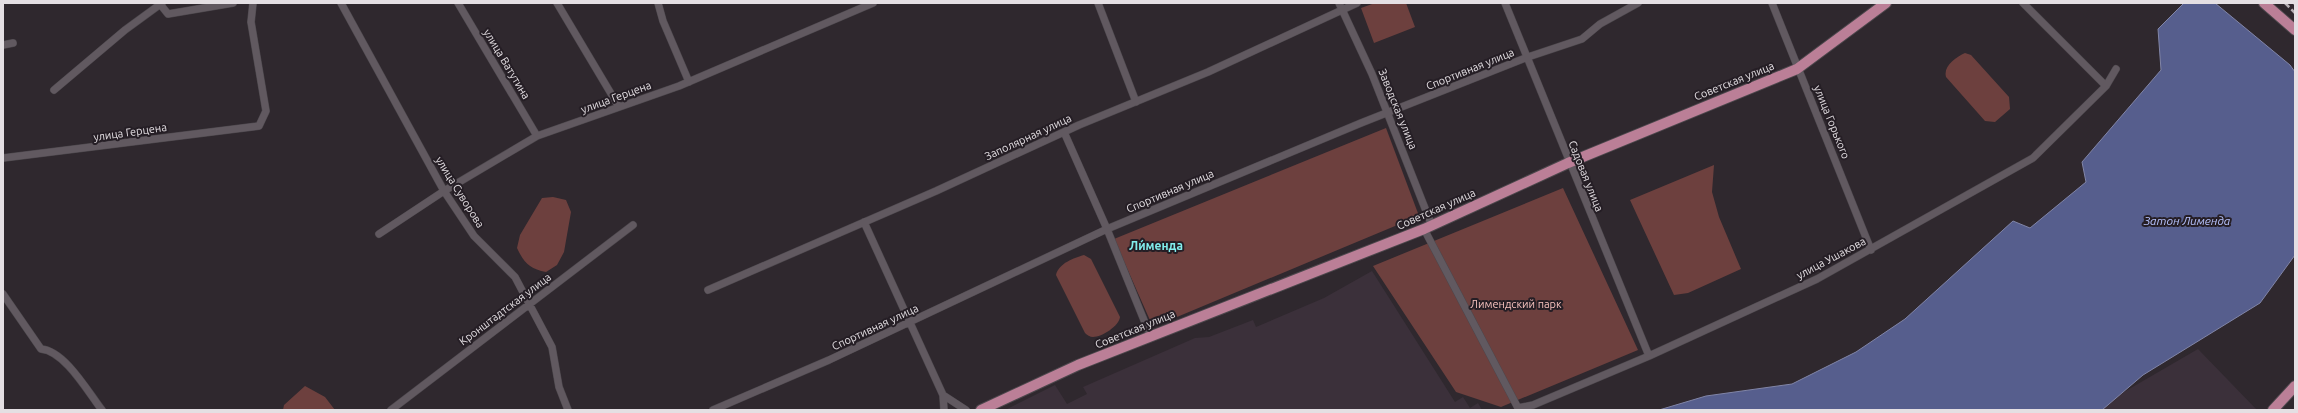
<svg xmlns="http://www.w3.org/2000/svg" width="2298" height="413" font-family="Ubuntu,sans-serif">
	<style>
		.built { fill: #3b303a }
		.green { fill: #6d403e }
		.water { fill: #565e8d; stroke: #8185a7 }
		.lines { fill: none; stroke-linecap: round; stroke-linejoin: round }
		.street-casing { stroke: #4c474c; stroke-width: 8 }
		.primary-casing { stroke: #4c474c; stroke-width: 12 }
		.street { stroke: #615960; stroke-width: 7 }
		.primary { stroke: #bb7f97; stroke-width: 10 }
		.rail { stroke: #b7b1b6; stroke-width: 2.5; stroke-dasharray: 6 3; stroke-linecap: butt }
		.labels { text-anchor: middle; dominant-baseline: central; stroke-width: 4; stroke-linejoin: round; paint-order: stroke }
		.street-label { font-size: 11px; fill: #e4dfe3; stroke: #251e25 }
		.park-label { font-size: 11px; fill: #f8c2be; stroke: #251e25 }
		.water-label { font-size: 12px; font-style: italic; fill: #b5c1fc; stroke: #251e25 }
		.neighbourhood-label { font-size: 12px; font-weight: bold; fill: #82eeed; stroke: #251e25 }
	</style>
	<rect width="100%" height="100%" fill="#2f282e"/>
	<path class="built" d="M1372 271 1455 402 1463 397 1470 408 1478 403 1482 410H1005L1055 385 1067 404 1087 394 1083 387 1195 338 1209 337 1253 320 1256 327 1324 298Z
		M2198 349 2257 410H2093Z"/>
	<path class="green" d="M1375 3H1406L1415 27 1374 43 1361 8Z
		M1965 53 1971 55 2009 97 2010 109 1995 122 1985 121 1946 77C1943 66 1956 57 1965 53Z
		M1386 128 1419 216 1153 327 1114 239Z
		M1714 165 1712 192 1719 217 1741 269 1688 293 1674 295 1630 200Z
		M1563 188 1638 350 1501 407 1456 392 1373 266Z
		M553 197 566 200 571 212 564 252 557 265 546 272C530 269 524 263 517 248L520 235 542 198Z
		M1084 255 1091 259 1120 317C1119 326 1102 337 1093 337 1090 337 1087 335 1085 333L1056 275C1059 263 1074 258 1084 255Z
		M305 386 325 397 335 410H283L284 405Z"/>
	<path class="water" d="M2184 3H2215L2290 65 2295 72V255L2260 303 2143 375 2102 410H1659L1706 396 1792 384 1856 352 1905 319 2013 221 2030 228 2086 182 2082 162 2161 70 2158 29Z"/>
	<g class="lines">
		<defs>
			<path id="street" d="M341 3 444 191 474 236 515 277 552 347 559 387 568 410
				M458 3 537 136
				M557 3 619 107
				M658 3 663 21 689 82
				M1098 3 1136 102
				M1339 3 1372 74 1432 226
				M1505 3 1649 356
				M1772 3 1871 250
				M2023 3 2106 86
				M160 4 168 14 233 3
				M3 45 13 43
				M54 90 125 30 162 3
				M1064 132 1107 229 1150 335
				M3 158 259 126 266 111 251 22 253 3
				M864 222 943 395 944 410
				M1424 229 1518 408 1533 405 1649 356 1817 279 2033 158 2106 86 2116 69
				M379 234 444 191 537 136 679 86 873 3
				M708 290 936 191 1079 125 1208 72 1357 3
				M3 294 41 349C65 351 88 392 102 410
				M943 395 966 410
				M391 410 633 225
				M713 410 829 360 1107 229 1361 123 1528 57 1582 39 1600 24 1638 3"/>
			<path id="primary" d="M2264 3 2295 30
				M981 410 1078 365 1424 229 1568 163 1797 69 1886 3
				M2273 410 2295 386"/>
		</defs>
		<use href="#street" class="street-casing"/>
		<use href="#primary" class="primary-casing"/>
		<use href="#street" class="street"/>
		<use href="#primary" class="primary"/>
		<path class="rail" d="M2285 3 2295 13
			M2294 3 2295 4"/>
	</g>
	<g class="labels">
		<g class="street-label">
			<text transform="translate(507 64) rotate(59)">улица Ватутина</text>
			<text transform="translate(1470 69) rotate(-22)">Спортивная улица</text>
			<text transform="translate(1734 81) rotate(-22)">Советская улица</text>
			<text transform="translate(616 97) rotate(-20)">улица Герцена</text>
			<text transform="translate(1398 109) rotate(68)">Заводская улица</text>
			<text transform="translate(1832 122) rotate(68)">улица Горького</text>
			<text transform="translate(130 132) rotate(-8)">улица Герцена</text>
			<text transform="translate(1028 137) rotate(-25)">Заполярная улица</text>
			<text transform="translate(1586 176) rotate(68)">Садовая улица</text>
			<text transform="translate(1170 191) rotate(-23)">Спортивная улица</text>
			<text transform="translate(460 192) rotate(58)">улица Суворова</text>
			<text transform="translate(1436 209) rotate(-24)">Советская улица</text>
			<text transform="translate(1831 258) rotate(-28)">улица Ушакова</text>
			<text transform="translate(505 309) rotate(-37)">Кронштадтская улица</text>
			<text transform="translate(875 327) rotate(-25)">Спортивная улица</text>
			<text transform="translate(1135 329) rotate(-22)">Советская улица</text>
		</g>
		<g class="park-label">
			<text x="1516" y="304">Лимендский парк</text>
		</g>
		<g class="water-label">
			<text x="2187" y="220">Затон Лименда</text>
		</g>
		<g class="neighbourhood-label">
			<text x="1156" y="245">Ли́менда</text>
		</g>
	</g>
	<rect width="2298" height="413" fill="none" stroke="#e4dfe3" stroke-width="8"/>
</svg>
